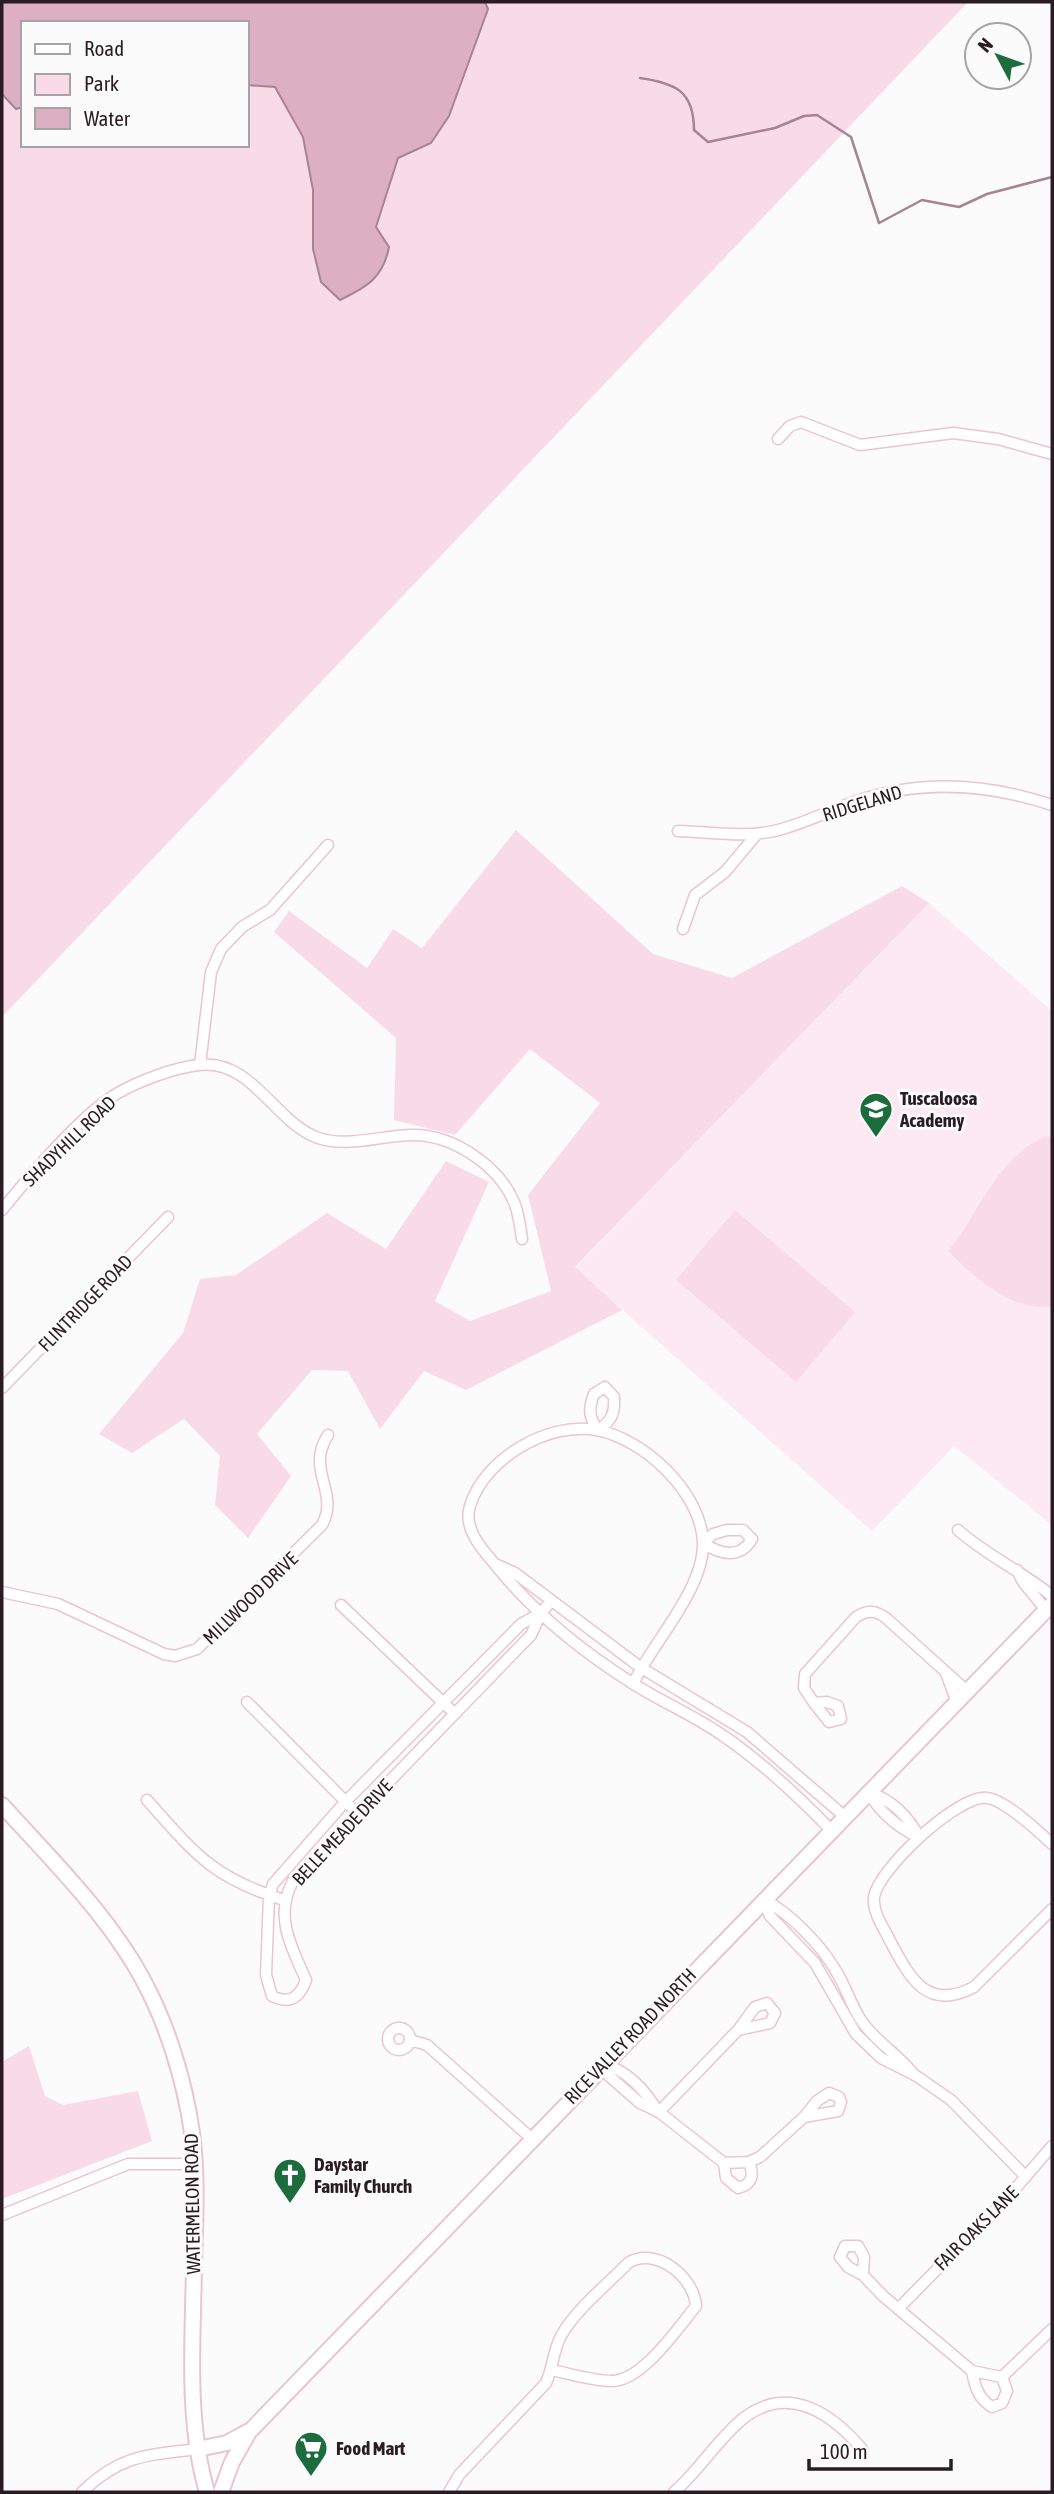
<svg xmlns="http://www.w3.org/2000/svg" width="1054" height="2494" font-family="'Asap Condensed',sans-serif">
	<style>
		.built { fill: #fde9f1 }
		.green { fill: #f9dbe8; fill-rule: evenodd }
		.water { fill: #ddafc3; stroke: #a78393; stroke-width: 2 }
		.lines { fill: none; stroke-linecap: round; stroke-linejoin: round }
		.stream { stroke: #a78393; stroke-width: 2.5 }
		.street-casing { stroke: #ebc4d4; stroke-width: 13 }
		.secondary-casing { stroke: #ebc4d4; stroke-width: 18 }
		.street { stroke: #fff; stroke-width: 10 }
		.secondary { stroke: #fff; stroke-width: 14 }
		.labels { text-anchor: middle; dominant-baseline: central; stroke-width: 6; stroke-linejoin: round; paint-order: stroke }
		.street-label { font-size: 19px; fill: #2a1c22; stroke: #fbfbfb }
		.poi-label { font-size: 19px; font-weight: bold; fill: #2a1c22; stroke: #fbfbfb; text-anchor: start }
	</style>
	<rect width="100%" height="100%" fill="#fbfbfb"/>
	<path class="built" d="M929 903 1052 1011V1525L954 1446 872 1531 575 1268Z"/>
	<path class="green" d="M2 2H968L2 1017ZM23 23H247V145H23Z
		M516 830 653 954 732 978 902 886 929 903 575 1267 622 1310 466 1390 424 1371 380 1429 348 1371 312 1370 257 1434 291 1476 248 1538 215 1505 220 1456 184 1419 132 1453 99 1434 183 1333 200 1279 236 1275 327 1213 386 1249 446 1161 489 1182 435 1301 470 1321 551 1291 528 1195 600 1103 530 1049 455 1135 394 1120 396 1038 274 932 289 911 367 968 393 929 422 948Z
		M1046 1136 1052 1137V1307C1010 1310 976 1279 948 1251 980 1212 998 1156 1046 1136Z
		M735 1210 855 1312 796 1382 676 1280Z
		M29 2046 45 2096 63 2105 138 2091 152 2141 2 2199V2062Z"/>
	<path class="water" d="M2 2H485L488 9 449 116 431 143 398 158 376 227 389 247C383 278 367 287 340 300L321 282 313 249V190L303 137 275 87 247 85V23H23V107L16 109 2 94Z"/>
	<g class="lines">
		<path class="stream" d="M640 78C674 83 694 90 694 130L708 142 775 128 804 116 817 115 851 137 879 223 922 200 959 207 987 194 1052 177"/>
		<defs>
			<path id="street" d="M778 439 790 426 801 422 860 445 953 433 998 439 1052 454
				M678 831C710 832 743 838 774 831 801 825 828 811 854 802 920 779 986 783 1052 805
				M683 929 695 895 725 872 757 834
				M200 1065 211 972 221 949 242 927 270 910 328 845
				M2 1210C28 1178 83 1113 118 1093 139 1081 173 1068 198 1065 252 1058 274 1122 318 1138 347 1148 383 1135 413 1135 453 1135 498 1165 514 1202 519 1213 520 1227 522 1239
				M605 1387 614 1397C615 1413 612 1421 598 1430 589 1418 588 1409 594 1394Z
				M2 1388 168 1217
				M727 1530H743L752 1539C740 1559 721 1555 703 1543L713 1534Z
				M958 1530C987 1556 1022 1571 1052 1596
				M495 1564 515 1573 640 1667 747 1732 844 1816
				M1017 1570 1023 1582 1046 1610
				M2 1592 58 1604 164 1654 175 1656 197 1649 322 1525C340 1492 305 1470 328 1435
				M341 1605 454 1713
				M541 1613 531 1635 293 1881C274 1916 291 1946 306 1980 300 1997 290 2005 272 1996L266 1975 269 1896 273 1884 345 1802 521 1624 541 1613 551 1601
				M946 1673 957 1703
				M633 1684C652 1643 704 1590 703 1543 702 1493 644 1439 597 1430 548 1421 484 1459 470 1506 463 1527 480 1547 493 1562 531 1610 580 1650 632 1683 660 1701 691 1714 719 1733 760 1760 797 1795 831 1830
				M247 1702 357 1813
				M827 1702 838 1706 841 1719 829 1722 814 1703Z
				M814 1703 804 1688 805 1674 856 1617C868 1610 875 1610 886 1618L968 1692
				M868 1792C891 1799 909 1817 919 1837
				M868 1792C880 1812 897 1827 918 1837
				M147 1800C195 1854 213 1878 284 1900
				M1052 1844C1038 1831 1005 1800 987 1798 959 1794 879 1868 874 1897 872 1912 884 1928 890 1941 910 1978 927 2012 974 1987L1052 1909
				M763 1899 770 1916 815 1963 856 2034 881 2058 915 2075 951 2100 1026 2177
				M763 1899C790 1913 821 1945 836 1971 846 1987 851 2005 861 2020 875 2042 899 2054 914 2075
				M767 2003 775 2013 770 2023 738 2030 755 2007Z
				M388 2039a11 11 0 1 1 22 0a11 11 0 1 1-22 0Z
				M410 2040 427 2045 531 2138
				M602 2064 609 2076 640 2103 659 2112 724 2163 749 2162 760 2157 804 2117
				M603 2064C627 2070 646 2091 658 2112
				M829 2093 839 2097 841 2102 838 2111 804 2117 817 2101Z
				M659 2112 738 2030
				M724 2163 726 2178 738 2188C753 2184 754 2175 749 2162
				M2 2215 128 2164H195
				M845 2246H858L864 2257 863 2275 848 2267 840 2257Z
				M863 2275 883 2296 972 2371C975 2387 978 2398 992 2407L1002 2403 1007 2391 1002 2377
				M898 2309 1009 2196 1052 2146
				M972 2371 1002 2377
				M1002 2377 1052 2329
				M82 2492C120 2455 147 2455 198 2449
				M449 2492 459 2475 546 2383C553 2367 553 2351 561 2336 576 2309 607 2285 628 2263 655 2246 694 2276 696 2306 678 2328 642 2381 612 2381 592 2381 571 2374 552 2370
				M674 2492C700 2470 718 2438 745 2417 790 2384 832 2414 862 2449"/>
			<path id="secondary" d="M2 1805C51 1859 107 1914 142 1978 167 2023 185 2082 192 2133 198 2177 195 2222 194 2266 193 2340 186 2420 207 2492
				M198 2449 227 2443 251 2430 1052 1604
				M221 2492 232 2462 248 2434"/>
		</defs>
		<use href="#street" class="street-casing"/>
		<use href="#secondary" class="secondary-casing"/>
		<use href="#street" class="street"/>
		<use href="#secondary" class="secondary"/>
	</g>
	<defs>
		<symbol id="school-pin" viewBox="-11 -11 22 30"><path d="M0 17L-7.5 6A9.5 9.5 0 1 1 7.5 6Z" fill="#1c6c3d" stroke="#fbfbfb"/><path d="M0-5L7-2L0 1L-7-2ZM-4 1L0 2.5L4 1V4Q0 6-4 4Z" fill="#fff"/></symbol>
		<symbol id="church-pin" viewBox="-11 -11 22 30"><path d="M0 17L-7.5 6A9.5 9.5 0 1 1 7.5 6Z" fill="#1c6c3d" stroke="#fbfbfb"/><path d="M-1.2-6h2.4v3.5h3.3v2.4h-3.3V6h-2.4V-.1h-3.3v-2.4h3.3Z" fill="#fff"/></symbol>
		<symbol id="supermarket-pin" viewBox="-11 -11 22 30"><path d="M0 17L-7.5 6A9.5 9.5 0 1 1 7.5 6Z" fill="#1c6c3d" stroke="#fbfbfb"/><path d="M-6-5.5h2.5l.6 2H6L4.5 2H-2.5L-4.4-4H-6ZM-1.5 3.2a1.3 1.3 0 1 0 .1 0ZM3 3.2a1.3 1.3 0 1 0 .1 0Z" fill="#fff"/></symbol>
	</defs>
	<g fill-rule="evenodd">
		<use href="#school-pin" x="857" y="1090" width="38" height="52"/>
		<use href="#church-pin" x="271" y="2156" width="38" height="52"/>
		<use href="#supermarket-pin" x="292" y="2429" width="38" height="52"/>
	</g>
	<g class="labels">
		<g class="street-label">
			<text transform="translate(862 803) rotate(-17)">RIDGELAND</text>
			<text transform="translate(69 1141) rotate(-44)">SHADYHILL ROAD</text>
			<text transform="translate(85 1303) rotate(-46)">FLINTRIDGE ROAD</text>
			<text transform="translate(250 1598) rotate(-44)">MILLWOOD DRIVE</text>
			<text transform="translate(342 1832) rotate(-47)">BELLE MEADE DRIVE</text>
			<text transform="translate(630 2036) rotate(-46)">RICE VALLEY ROAD NORTH</text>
			<text transform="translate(192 2204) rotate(-91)">WATERMELON ROAD</text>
			<text transform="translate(976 2228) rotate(-45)">FAIR OAKS LANE</text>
		</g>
		<g class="poi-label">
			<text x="900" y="1098">Tuscaloosa<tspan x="900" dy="22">Academy</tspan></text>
			<text x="314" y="2164">Daystar<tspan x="314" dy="22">Family Church</tspan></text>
			<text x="336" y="2448">Food Mart</text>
		</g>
	</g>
	<rect width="1054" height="2494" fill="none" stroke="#2a1c22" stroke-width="7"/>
	<rect x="21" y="21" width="228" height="126" fill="#fbfbfb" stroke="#a7a2a4" stroke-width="2"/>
	<rect x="35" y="44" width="35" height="10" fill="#ffffff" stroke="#a7a2a4" stroke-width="2"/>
	<text x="84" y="56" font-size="21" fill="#2a1c22">Road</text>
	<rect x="35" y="74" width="35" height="21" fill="#f9dbe8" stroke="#a7a2a4" stroke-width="2"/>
	<text x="84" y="91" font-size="21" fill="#2a1c22">Park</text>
	<rect x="35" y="108" width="35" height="21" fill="#ddafc3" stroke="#a7a2a4" stroke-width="2"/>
	<text x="84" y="126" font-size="21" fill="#2a1c22">Water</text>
	<g transform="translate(998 56) rotate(311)"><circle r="33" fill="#fbfbfb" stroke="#a7a2a4" stroke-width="2"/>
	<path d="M0-5L12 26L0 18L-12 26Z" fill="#1c6c3d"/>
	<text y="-10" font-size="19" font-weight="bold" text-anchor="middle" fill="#2a1c22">N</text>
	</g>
	<path d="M809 2459v10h142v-10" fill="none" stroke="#2a1c22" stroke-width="3.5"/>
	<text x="820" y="2459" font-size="21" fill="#2a1c22" stroke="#fbfbfb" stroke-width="5" paint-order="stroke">100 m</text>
</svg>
